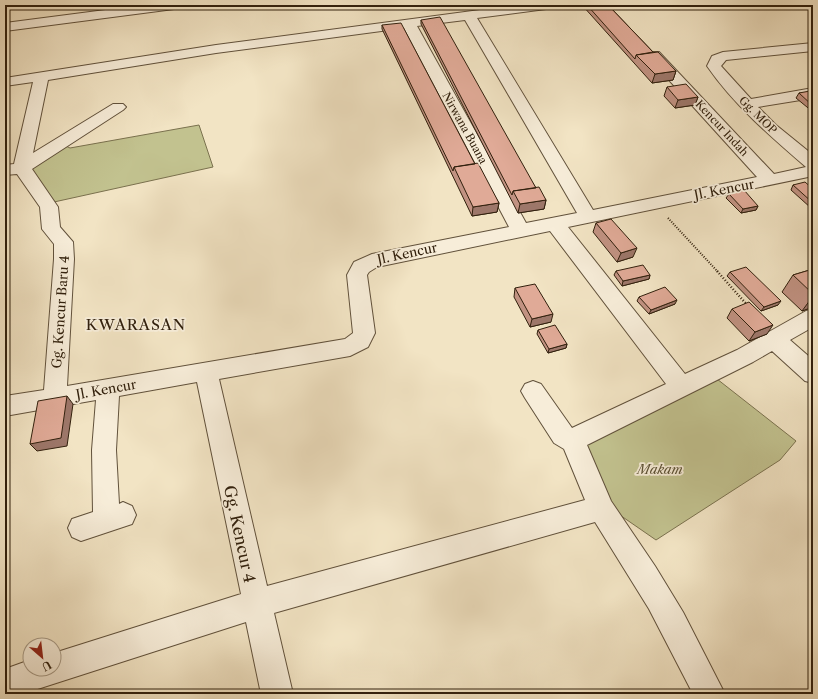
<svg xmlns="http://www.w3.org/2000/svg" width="818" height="699" font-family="'Libre Caslon Text',serif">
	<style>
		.green { fill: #c2c28f; stroke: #7a714e }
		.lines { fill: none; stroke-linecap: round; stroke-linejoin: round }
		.minor-casing { stroke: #61513b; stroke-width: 2 }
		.path-far1 { stroke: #31200d; stroke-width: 2; stroke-dasharray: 1 1.5; stroke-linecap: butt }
		.path { stroke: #31200d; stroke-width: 2.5; stroke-dasharray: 1 2; stroke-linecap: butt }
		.minor { fill: #f7edd9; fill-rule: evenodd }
		.wall { fill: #c19282; stroke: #31200d }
		.shaded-wall { fill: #9d776a; stroke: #31200d }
		.building { fill: #e0aa97; stroke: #31200d }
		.labels { text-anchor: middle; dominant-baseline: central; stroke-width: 3.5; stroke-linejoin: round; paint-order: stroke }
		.far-street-label { font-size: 11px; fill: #31200d; stroke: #f7edd9 }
		.street-label { font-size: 13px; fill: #31200d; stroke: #f7edd9 }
		.park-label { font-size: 13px; font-style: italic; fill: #5c5134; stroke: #f7edd9 }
		.quarter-label { font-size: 15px; letter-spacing: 1px; fill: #31200d; stroke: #f7edd9 }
		.near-street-label { font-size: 16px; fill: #31200d; stroke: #f7edd9 }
	</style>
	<rect width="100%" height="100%" fill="#f2e4c4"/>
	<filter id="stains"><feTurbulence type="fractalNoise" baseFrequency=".005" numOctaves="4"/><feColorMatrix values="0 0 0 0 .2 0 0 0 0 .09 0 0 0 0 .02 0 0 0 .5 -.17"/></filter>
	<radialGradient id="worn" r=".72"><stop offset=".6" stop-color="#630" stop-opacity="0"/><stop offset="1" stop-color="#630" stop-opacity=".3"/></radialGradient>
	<path class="green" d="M199 125 213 167 54 202 29 168 66 146 70 148Z
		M717 379 796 441 780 460 656 540 614 511 582 441Z"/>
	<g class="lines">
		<defs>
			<path id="minor" d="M144 5H180L174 9 5 31V23Z
				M517 5H552L546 9 477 18 593 210 757 177 649 58 647 55 649 52H659L774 174 806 167C770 136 734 105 707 66L712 56 723 52 813 43V51L726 60 721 66 751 99 813 88V98L758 107 776 125 813 155V176L568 227 685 374 737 350 806 311 813 309V327L790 340 813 360V383L805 381 772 351 753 362 587 445 611 501 655 566 683 612 725 694H693L649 609 595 522 274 613 293 694H261L246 622 22 694H5V669L30 660V669H54V653L241 594 197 382 119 396 116 450 119 504 123 502 132 506 136 515 132 524 81 541 72 537 68 528 72 519 93 512 92 450 96 400 5 416V396L44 390 54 259V244L42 229 40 207 17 174 5 175V165L14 164 33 82 5 86V78L216 45ZM465 20 577 213 526 223 417 26ZM404 28 509 227 372 254 354 262 347 275 353 333 345 339 67 386 74 259 73 242 60 227 58 207 32 169 123 110 126 107 123 104H113L33 153 48 80 216 53ZM550 231 666 384 572 428 541 384 533 381 525 384 521 391 525 398 554 443 564 449 585 500 267 586 219 379 350 356 368 347 375 333 367 275 369 272 377 267Z"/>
		</defs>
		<use href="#minor" class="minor-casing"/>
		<path class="path-far1" d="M668 218 718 272"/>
		<path class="path" d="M717 271 748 306"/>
		<use href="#minor" class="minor"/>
	</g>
	<path class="wall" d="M582 5H608L653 52 676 71 673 80 652 83Z
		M421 20 536 188 546 200 544 209 518 213 421 24Z
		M382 25 475 164 499 203 497 212 472 216 382 29Z
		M667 87 698 97 695 105 675 108 664 96Z
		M799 93 813 94V112L796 98Z
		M793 185 813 189V208H811L791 190Z
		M729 194 758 206 756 210 741 213 726 198Z
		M596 223 633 257 617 262 593 232Z
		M813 269V307L802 311 782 292 793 275Z
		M616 271 650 275 649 279 622 286 614 275Z
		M730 272 778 305 761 311 727 276Z
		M515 288 551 322 530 327 514 297Z
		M639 297 675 304 649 314 637 301Z
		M732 309 767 334 749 341 727 318Z
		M538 330 567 344 566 348 548 353 537 334Z"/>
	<path class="shaded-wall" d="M676 71 673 80 652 83 655 74Z
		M698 97 695 105 675 108 678 100Z
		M546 200 544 209 518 213 520 204Z
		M499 203 497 212 472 216 473 207Z
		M758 206 756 210 741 213 743 209Z
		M637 248 633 257 617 262 621 253Z
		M650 275 649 279 622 286 623 281Z
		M813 296V307L802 311Z
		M677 300 675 304 649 314 651 310Z
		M781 301 778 305 761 311 764 307Z
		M553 314 551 322 530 327 532 319Z
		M773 325 767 334 749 341 755 332Z
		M567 344 566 348 548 353 549 349Z
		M67 396 73 404 67 446 37 451 30 444Z"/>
	<path class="building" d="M587 5H608L653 52 636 55 635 59Z
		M440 17 536 188 513 191 512 195 421 20Z
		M401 23 475 164 454 167 453 171 382 25Z
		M658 52 676 71 655 74 636 55Z
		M686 84 698 97 678 100 667 87Z
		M810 91 813 94V106L799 93Z
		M478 163 499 203 473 207 454 167Z
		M805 182 813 189V203L793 185Z
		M539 187 546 200 520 204 513 191Z
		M744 190 758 206 743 209 729 194Z
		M611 219 637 248 621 253 596 223Z
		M643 265 650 275 623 281 616 271Z
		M746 267 781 301 764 307 730 272Z
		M813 269V294L793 275Z
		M535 284 553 314 532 319 515 288Z
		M665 287 677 300 651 310 639 297Z
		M749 302 773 325 755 332 732 309Z
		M555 325 567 344 549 349 538 330Z
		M67 396 61 438 30 444 38 401Z"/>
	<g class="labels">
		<g class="far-street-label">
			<text transform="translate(758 115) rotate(45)">Gg. MOP</text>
			<text transform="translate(465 128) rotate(61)">Nirwana Buana</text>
			<text transform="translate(722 128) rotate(47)">Kencur Indah</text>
		</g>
		<g class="street-label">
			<text transform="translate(724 189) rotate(-11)">Jl. Kencur</text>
			<text transform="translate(407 253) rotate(-12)">Jl. Kencur</text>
			<text transform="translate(60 312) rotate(-86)">Gg. Kencur Baru 4</text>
			<text transform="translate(106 389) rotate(-10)">Jl. Kencur</text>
		</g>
		<g class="park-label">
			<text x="660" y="469">Makam</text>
		</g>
		<g class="quarter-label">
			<text x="136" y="324">KWARASAN</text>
		</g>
		<g class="near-street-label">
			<text transform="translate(240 534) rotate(78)">Gg. Kencur 4</text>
		</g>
	</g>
	<rect width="818" height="699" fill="none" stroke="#f2e4c4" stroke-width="20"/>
	<rect x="6" y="6" width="806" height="687" fill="none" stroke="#31200d" stroke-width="2"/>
	<rect x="10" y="10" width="798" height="679" fill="none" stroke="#31200d"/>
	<g transform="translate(42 657) rotate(152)"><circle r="19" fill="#f7edd9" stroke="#a89b87"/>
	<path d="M0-3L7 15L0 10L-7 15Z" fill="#8f2418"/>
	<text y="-6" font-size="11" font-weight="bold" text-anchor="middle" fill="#31200d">U</text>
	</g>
	<rect width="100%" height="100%" filter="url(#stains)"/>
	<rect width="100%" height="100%" fill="url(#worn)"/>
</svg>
